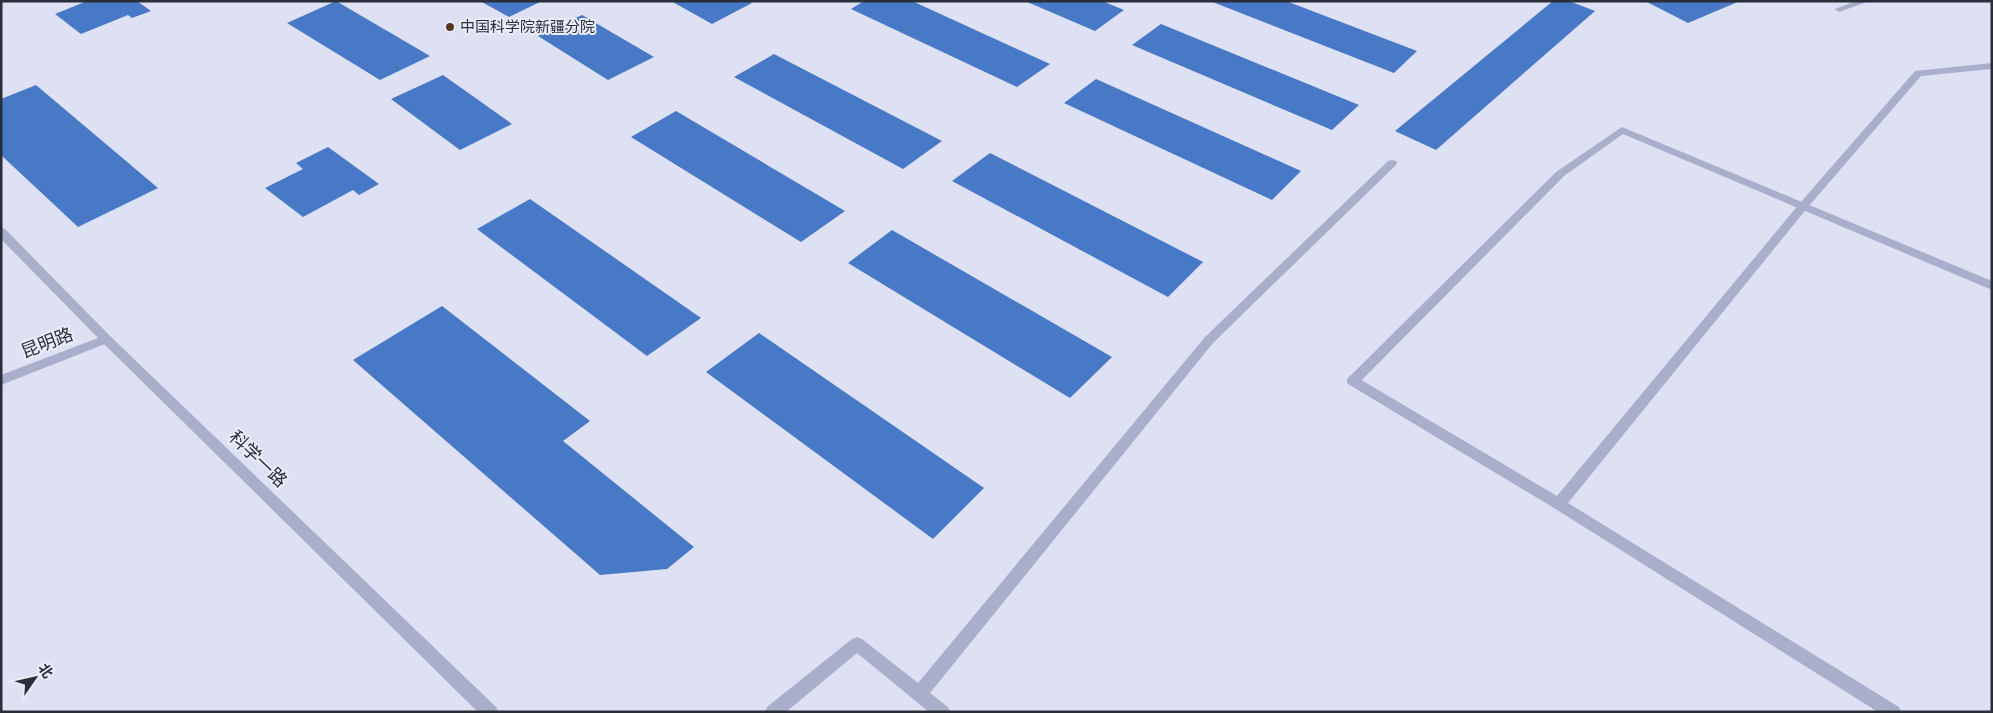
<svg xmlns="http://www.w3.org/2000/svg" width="1993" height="713" font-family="'Varela Round','Noto Sans SC',sans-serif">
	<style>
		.building { fill: #4879c6 }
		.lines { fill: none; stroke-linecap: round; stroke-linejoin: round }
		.service { fill: #a9afcb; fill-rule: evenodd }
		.minor { fill: #a9afcb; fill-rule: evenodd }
		.tertiary { fill: #a9afcb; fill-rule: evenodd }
		.poi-dot { fill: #5a381e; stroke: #eaecfa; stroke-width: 2 }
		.labels { text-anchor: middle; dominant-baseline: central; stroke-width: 4; stroke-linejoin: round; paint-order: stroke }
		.far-poi-label { font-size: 15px; fill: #292e38; stroke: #eaecfa; text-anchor: start }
		.street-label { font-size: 18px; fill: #292e38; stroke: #eaecfa }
	</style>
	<rect width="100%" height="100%" fill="#dee0f3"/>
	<path class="building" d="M87 1H137L151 11 132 18 128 15 81 34 55 14Z
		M336 1 430 56 380 80 287 23Z
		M480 1H542L509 17Z
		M671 1H748L752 3 712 24Z
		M864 1H912L1050 64 1017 87 851 9Z
		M1025 1H1102L1124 10 1095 31Z
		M1210 1H1286L1417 51 1394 73Z
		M1553 1H1569L1595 11 1436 150 1395 131Z
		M1645 1H1740L1688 23Z
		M582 15 654 57 608 80 538 36Z
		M1161 24 1359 105 1332 130 1132 45Z
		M774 54 942 141 903 169 734 77Z
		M443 75 512 124 460 150 391 99Z
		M1096 79 1301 171 1272 200 1064 103Z
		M36 85 158 188 78 227 1 155V99Z
		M676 111 845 211 801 242 631 137Z
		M328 147 379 184 359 195 353 190 303 217 265 188 303 169 296 163Z
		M990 153 1203 262 1168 297 952 181Z
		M530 199 701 318 647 356 477 229Z
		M892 230 1112 357 1070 398 848 263Z
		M442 306 590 421 563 441 694 547 667 569 600 575 353 360Z
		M759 333 984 488 933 539 706 372Z"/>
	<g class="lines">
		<path class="service" d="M1622 127 1992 281V290L1623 134 1564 176 1358 384H1348L1347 381 1348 378 1556 172Z"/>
		<path class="minor" d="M1856 1H1870L1839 12 1835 9Z
			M1992 63V69L1921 76 1808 207 1568 503 1899 707 1901 712H1878L1554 508 1348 384 1347 381 1348 378H1358L1557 496 1800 203 1915 71Z
			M1392 160 1396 161 1397 163 1396 165 1213 343 930 693 948 707 950 712H929L857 653 786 712H765L767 707 852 639 857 637 862 639 918 683 1205 337 1388 161Z
			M1 228 5 229 110 336 496 707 498 712H478L102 342 1 239Z"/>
		<path class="tertiary" d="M106 335 112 339 110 342 1 385V375Z"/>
	</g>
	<circle class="poi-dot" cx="450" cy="27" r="5"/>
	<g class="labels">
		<g class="far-poi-label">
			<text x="460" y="27">中国科学院新疆分院</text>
		</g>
		<g class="street-label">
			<text transform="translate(47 343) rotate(-21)">昆明路</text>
			<text transform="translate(258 459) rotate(44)">科学一路</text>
		</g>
	</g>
	<rect width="1993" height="713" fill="none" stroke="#292e38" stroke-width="5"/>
	<g transform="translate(35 678) rotate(56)" stroke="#eaecfa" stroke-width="4" paint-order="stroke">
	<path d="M0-4L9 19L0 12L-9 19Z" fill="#292e38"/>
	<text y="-8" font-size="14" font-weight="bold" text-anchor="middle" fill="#292e38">北</text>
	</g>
</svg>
